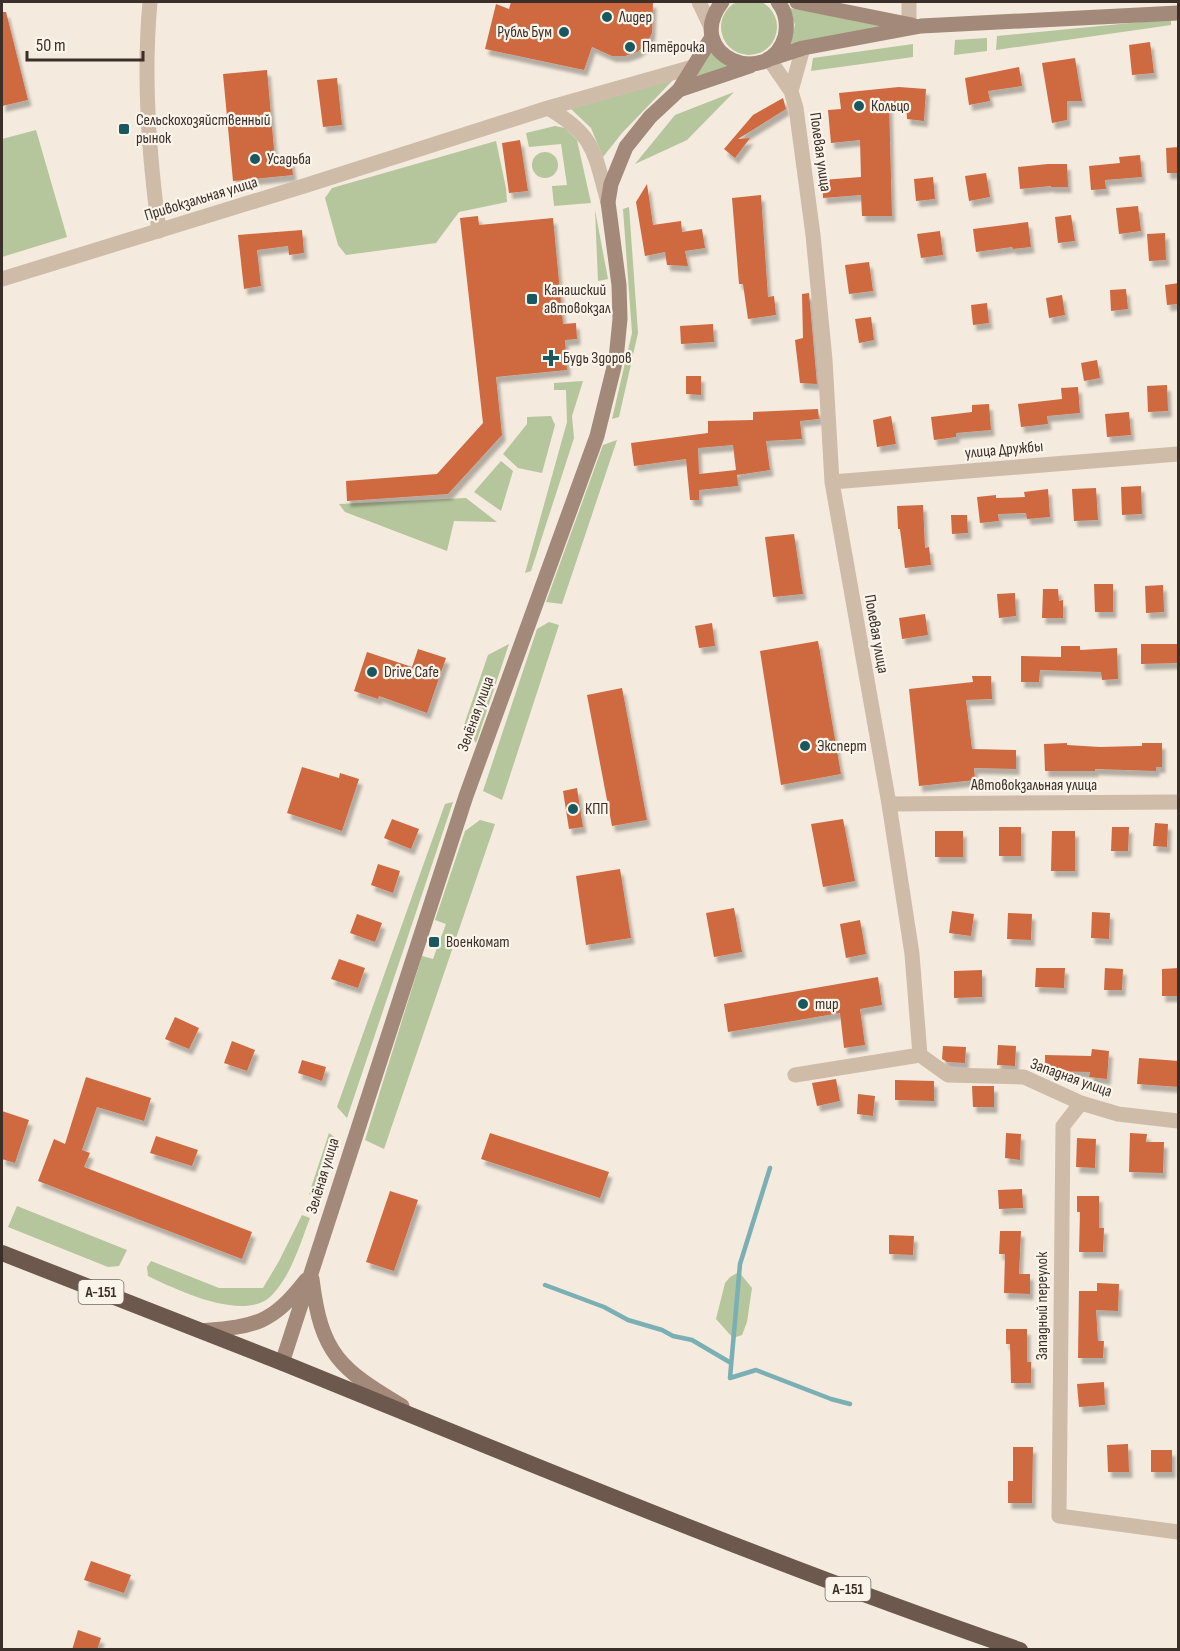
<svg xmlns="http://www.w3.org/2000/svg" width="1180" height="1651" font-family="'Sofia Sans Condensed',sans-serif">
	<style>
		.green { fill: #b5c59c }
		.lines { fill: none; stroke-linecap: round; stroke-linejoin: round }
		.stream { stroke: #7aafb4; stroke-width: 4.5 }
		.building { fill: #cf6940; fill-rule: evenodd; filter: url(#shadow) }
		.minor { stroke: #cebba8; stroke-width: 15 }
		.tertiary { stroke: #cebba8; stroke-width: 15 }
		.secondary { stroke: #a28979; stroke-width: 15 }
		.trunk { stroke: #6c584c; stroke-width: 16 }
		.poi-dot { fill: #1a585f; stroke: #fbf4ea; stroke-width: 2 }
		.labels { text-anchor: middle; dominant-baseline: central; stroke-width: 4.5; stroke-linejoin: round; paint-order: stroke }
		.shield { fill: #fbf4ea; stroke: #746a63; stroke-width: 1.5 }
		.shield-label { font-size: 15px; font-weight: bold; fill: #3a2f29 }
		.poi-label { font-size: 16px; fill: #3a2f29; stroke: #fbf4ea; text-anchor: start }
		.street-label { font-size: 16px; fill: #3a2f29; stroke: #fbf4ea }
	</style>
	<defs>
		<filter id="shadow"><feDropShadow dx="3.5" dy="6" stdDeviation="1.5" flood-color="#0004"/></filter>
	</defs>
	<rect width="100%" height="100%" fill="#f4eadd"/>
	<path class="green" d="M721 27a28 28 0 1 1 56 0a28 28 0 1 1-56 0Z
		M789 8 893 26 789 44 795 25Z
		M1171 19V25L996 50 997 36Z
		M987 38V51L954 55 955 40Z
		M913 44V57L811 71 813 58Z
		M712 49 730 65 694 78Z
		M673 80 622 133 603 157 591 128 571 109Z
		M734 92 687 140 635 164 675 115Z
		M555 126 565 128 577 140 591 203 554 206 552 186 567 185 561 144 529 147 526 133Z
		M36 130 67 237 2 257V139Z
		M496 141 506 188 507 202 459 212 436 243 346 255 338 245 325 198 332 188Z
		M532 165a13 13 0 1 1 26 0a13 13 0 1 1-26 0Z
		M629 207 638 333 619 417 612 419 632 333 623 209Z
		M595 210 608 279 598 281Z
		M583 381 572 416 574 438 531 571 525 573 567 422 566 390H554V383Z
		M551 416 555 425 542 473 518 468 503 454 527 424V417Z
		M617 440 562 604 546 602 603 445Z
		M501 461 513 471 501 511 474 492Z
		M466 498 497 522 454 521 447 551 345 512 339 504Z
		M549 622 559 625 502 800 483 791 537 629Z
		M509 644 476 743 464 725 488 655Z
		M453 802 347 1118 337 1107 445 804Z
		M480 820 495 824 384 1149 365 1140 422 956 433 959 446 924 435 920 465 831Z
		M329 1133 337 1139 320 1195 309 1194Z
		M17 1206 127 1250 119 1266 108 1267 8 1227Z
		M302 1215 310 1218C300 1244 292 1273 273 1294 247 1324 177 1290 148 1276L147 1267 151 1261 219 1288H263L279 1261Z
		M739 1272 752 1288 747 1322 742 1335 733 1338 716 1319 725 1283 730 1277Z"/>
	<g class="lines">
		<path class="stream" d="M770 1168 740 1264 730 1378 756 1370 831 1399 850 1404
			M545 1285 604 1307 628 1320 662 1330 673 1336 692 1340 731 1363"/>
	</g>
	<path class="building" d="M511 2H653L652 33 646 45 637 52 625 56H612L592 47 584 70 485 49 496 4 509 9Z
		M2 12H6L28 100 2 106Z
		M1150 42 1154 73 1132 75 1129 45Z
		M1075 58 1082 101H1067V120L1052 123 1042 63Z
		M1019 67 1022 86 988 91 990 101 969 105 965 78Z
		M267 70 275 161 291 159 293 175 233 181 223 74Z
		M337 78 342 125 323 127 317 80Z
		M899 87 926 89 924 121 907 119 906 102 889 103 892 216H862L861 195 823 198 822 180 861 177 860 140 831 143 828 110 841 109 839 93Z
		M783 98 786 109 738 139 750 138 735 158 724 149 753 115Z
		M520 140 528 191 509 193 502 143Z
		M1179 147V173H1167L1166 148Z
		M1140 155 1142 177 1105 180 1106 189 1091 190 1089 166 1120 163 1119 157Z
		M1048 164H1067L1068 187H1051V186L1020 189 1018 167Z
		M986 173 990 197 969 201 965 176Z
		M933 177 935 199 916 201 914 179Z
		M647 184 653 225 681 221 682 232 702 229 705 248 685 251 688 266 667 265 665 252 645 256 636 202Z
		M761 195 768 297 774 296 776 315 748 319 743 284H739L732 198Z
		M1138 206 1141 231 1119 234 1116 208Z
		M1071 215 1075 241 1058 243 1055 217Z
		M478 216 479 225 553 218 563 324 576 323 577 339 565 340 567 370 496 377 502 435 448 494 347 501 346 481 437 474 483 423 460 218Z
		M1028 222 1031 247 1013 249 1012 247 976 252 973 229Z
		M302 230 304 253 289 255 288 246 257 250 261 286 244 289 238 235Z
		M940 231 943 255 921 258 917 234Z
		M1165 233 1166 260 1149 261 1147 234Z
		M869 262 873 291 849 294 845 265Z
		M1179 283V304L1167 305 1165 285Z
		M1126 289 1128 309 1111 311 1110 290Z
		M809 293 815 361 817 384 800 383 795 340 803 338 802 294Z
		M1062 295 1065 315 1049 318 1046 298Z
		M987 303 989 323 973 325 971 305Z
		M871 317 874 340 859 343 855 319Z
		M713 324 714 342 681 344 680 326Z
		M1097 360 1100 378 1084 381 1081 363Z
		M686 376H701V395L686 394Z
		M1167 385 1168 411 1148 412 1147 386Z
		M1078 387 1080 413 1047 416 1048 424 1021 427 1018 404 1062 399 1061 388Z
		M989 404 991 430 956 433V437L934 440 931 417 972 412V405Z
		M818 409 819 419 800 421 802 439 766 441 770 470 737 475V473L738 486 699 490V500H690L686 459 634 466 631 443 708 433V421L753 420V412ZM733 445 736 470 699 474 698 448Z
		M1129 412 1131 435 1107 437 1105 414Z
		M891 416 896 444 877 447 873 420Z
		M1141 486 1142 514 1122 515 1121 487Z
		M1096 488 1098 520 1074 521 1072 489Z
		M1048 489 1050 517 1027 519 1026 513 998 514 999 521 980 523 977 497 996 495V498L1025 497 1024 492Z
		M923 505 925 548 929 547 931 565 905 568 900 529H898L897 506Z
		M951 515H967L968 533 952 534Z
		M794 534 803 594 773 597 765 537Z
		M1094 584H1113V612H1095Z
		M1163 585 1164 612 1146 613 1145 586Z
		M1043 589H1058L1059 601 1063 600V618H1042Z
		M1015 593 1016 616 999 618 997 594Z
		M925 614 928 635 902 639 899 618Z
		M712 623 715 646 699 648 695 626Z
		M818 641 841 774 781 785 760 651Z
		M1141 644H1179V663L1141 664Z
		M1061 646H1080V650L1117 648 1118 679 1102 680 1101 672 1040 670 1039 682H1021V656L1061 657Z
		M418 649 446 658 427 713 379 696 378 699 354 691 367 652 412 667Z
		M972 676H991L992 699 966 700 972 749 1016 750V769L974 768 975 780 919 786 909 689 973 682Z
		M622 688 647 820 612 826 587 695Z
		M1067 743V745L1100 747 1138 746H1142V743H1162V767H1156V771L1095 769V771H1045L1044 744Z
		M302 767 339 778 340 773 359 779 342 831 287 813Z
		M577 788 583 827 569 829 563 791Z
		M392 819 419 829 411 849 384 838Z
		M843 819 855 881 823 887 811 824Z
		M1155 823 1168 824 1167 847 1153 846Z
		M999 827H1021V856H999Z
		M1112 827H1129L1128 851H1111Z
		M935 831H963V857H935Z
		M1052 831H1075V871H1051Z
		M378 864 400 871 393 893 371 885Z
		M620 869 631 938 586 945 576 876Z
		M734 908 742 952 714 957 706 913Z
		M952 911 974 914 971 936 949 933Z
		M1092 912 1110 913 1109 939 1091 938Z
		M1008 913 1032 914 1031 940 1007 939Z
		M357 914 382 923 375 942 350 933Z
		M860 920 866 954 846 958 840 924Z
		M339 959 365 968 358 988 331 979Z
		M1036 968H1065L1064 988 1035 987Z
		M1105 968 1123 969 1122 990H1104Z
		M1179 968V996H1162V969Z
		M982 970V997L954 998V971Z
		M878 977 882 1005 860 1009 865 1045 844 1048 840 1013 728 1032 724 1004Z
		M175 1017 199 1028 189 1049 165 1039Z
		M232 1041 255 1050 247 1071 224 1063Z
		M998 1045 1016 1046 1015 1066 997 1065Z
		M943 1046 966 1047 965 1063 947 1062 942 1059Z
		M1092 1049 1109 1051 1107 1079 1089 1077 1090 1072 1045 1071V1055L1091 1056Z
		M1139 1058 1179 1061V1087L1137 1084Z
		M302 1060 326 1067 322 1081 298 1073Z
		M86 1077 151 1098 144 1121 97 1107 82 1150 90 1153 84 1167 252 1232 242 1259 38 1181 54 1139 65 1144Z
		M836 1079 840 1101 817 1106 812 1083Z
		M895 1080 934 1081V1101L895 1100Z
		M972 1086H994V1107H973Z
		M858 1094 875 1096 873 1116 857 1114Z
		M2 1111 29 1120 15 1163 2 1159Z
		M490 1133 609 1172 600 1198 481 1159Z
		M1006 1133 1021 1134 1020 1160 1005 1158Z
		M1130 1133 1147 1134 1146 1142H1164L1163 1173 1129 1172Z
		M156 1136 198 1150 192 1166 150 1153Z
		M1077 1138 1096 1139 1095 1168 1076 1167Z
		M1022 1189 1023 1208 999 1209 998 1190Z
		M390 1191 418 1200 394 1271 366 1262Z
		M1077 1196H1099V1228H1104L1103 1252H1079L1080 1212H1077Z
		M1000 1231H1021L1019 1274H1030V1294L1004 1293 1005 1254H999Z
		M889 1235 914 1236 913 1255 889 1254Z
		M1097 1283 1119 1284 1118 1311 1096 1310 1098 1341H1104L1103 1358H1078L1079 1291H1097Z
		M1006 1329H1027V1362H1031V1383H1011L1010 1344H1006Z
		M1104 1382 1105 1405 1079 1407 1077 1384Z
		M1128 1444 1129 1472H1108L1107 1445Z
		M1013 1447H1033L1032 1503H1008V1481H1013Z
		M1151 1450H1172V1472H1151Z
		M91 1561 131 1575 124 1593 84 1580Z
		M78 1630 101 1638 97 1650H72Z"/>
	<g class="lines">
		<path class="minor" d="M150 2C143 79 149 154 159 231
			M909 24V2
			M769 59 791 91 803 48
			M791 91 796 108 813 235 825 360 832 482 889 804 912 954 920 1055 795 1075
			M832 482 1178 454
			M889 804 1178 802
			M920 1055 948 1075 1024 1077 1081 1103 1118 1114 1178 1121
			M1081 1103 1063 1126 1059 1516 1178 1532"/>
		<path class="tertiary" d="M699 2 711 27
			M548 108C596 136 594 153 608 202
			M2 279 307 185 548 108 693 67"/>
		<path class="secondary" d="M722 2C681 56 769 91 785 37 788 24 786 12 778 2
			M797 2 912 25
			M769 59 803 48 921 26 1178 13
			M679 90 750 66
			M312 1279C321 1354 340 1369 402 1406
			M201 1331C255 1326 271 1325 306 1280
			M282 1363 466 796 597 436 616 359 620 319 619 285 608 202 611 184 626 147 650 117 679 90 712 37"/>
		<path class="trunk" d="M2 1253C95 1289 189 1326 283 1363 527 1462 770 1564 1020 1650"/>
	</g>
	<g class="poi-dot">
		<circle cx="607" cy="17" r="6"/>
		<circle cx="564" cy="32" r="6"/>
		<circle cx="630" cy="47" r="6"/>
		<circle cx="859" cy="106" r="6"/>
		<rect x="118" y="123" width="12" height="12" rx="3"/>
		<circle cx="255" cy="159" r="6"/>
		<rect x="526" y="293" width="12" height="12" rx="3"/>
		<path d="M548 349h6v6h6v6h-6v6h-6v-6h-6v-6h6z"/>
		<circle cx="372" cy="672" r="6"/>
		<circle cx="805" cy="746" r="6"/>
		<circle cx="573" cy="809" r="6"/>
		<rect x="428" y="936" width="12" height="12" rx="3"/>
		<circle cx="803" cy="1004" r="6"/>
	</g>
	<g class="labels">
		<g class="shield">
			<rect x="78.5" y="1280" width="45" height="24" rx="4.5"/>
			<rect x="825.5" y="1577" width="45" height="24" rx="4.5"/>
		</g>
		<g class="shield-label">
			<text x="101" y="1292">А-151</text>
			<text x="848" y="1589">А-151</text>
		</g>
		<g class="poi-label">
			<text x="619" y="17">Лидер</text>
			<text x="552" y="32" text-anchor="end">Рубль Бум</text>
			<text x="642" y="47">Пятёрочка</text>
			<text x="871" y="106">Кольцо</text>
			<text x="136" y="120">Сельскохозяйственный<tspan x="136" dy="18">рынок</tspan></text>
			<text x="267" y="159">Усадьба</text>
			<text x="544" y="290">Канашский<tspan x="544" dy="18">автовокзал</tspan></text>
			<text x="563" y="358">Будь Здоров</text>
			<text x="384" y="672">Drive Cafe</text>
			<text x="817" y="746">Эксперт</text>
			<text x="585" y="809">КПП</text>
			<text x="446" y="942">Военкомат</text>
			<text x="815" y="1004">тир</text>
		</g>
		<g class="street-label">
			<text transform="translate(820 152) rotate(82)">Полевая улица</text>
			<text transform="translate(201 199) rotate(-17)">Привокзальная улица</text>
			<text transform="translate(1004 450) rotate(-5)">улица Дружбы</text>
			<text transform="translate(876 634) rotate(80)">Полевая улица</text>
			<text transform="translate(476 714) rotate(-70)">Зелёная улица</text>
			<text x="1034" y="785">Автовокзальная улица</text>
			<text transform="translate(1071 1078) rotate(20)">Западная улица</text>
			<text transform="translate(323 1176) rotate(-73)">Зелёная улица</text>
			<text transform="translate(1042 1306) rotate(-90)">Западный переулок</text>
		</g>
	</g>
	<rect width="1180" height="1651" fill="none" stroke="#3a2f29" stroke-width="6"/>
	<path d="M27 51v9h116v-9" fill="none" stroke="#3a2f29" stroke-width="3"/>
	<text x="36" y="51" font-size="18" fill="#3a2f29" stroke="#fbf4ea" stroke-width="4.5" paint-order="stroke">50 m</text>
</svg>
